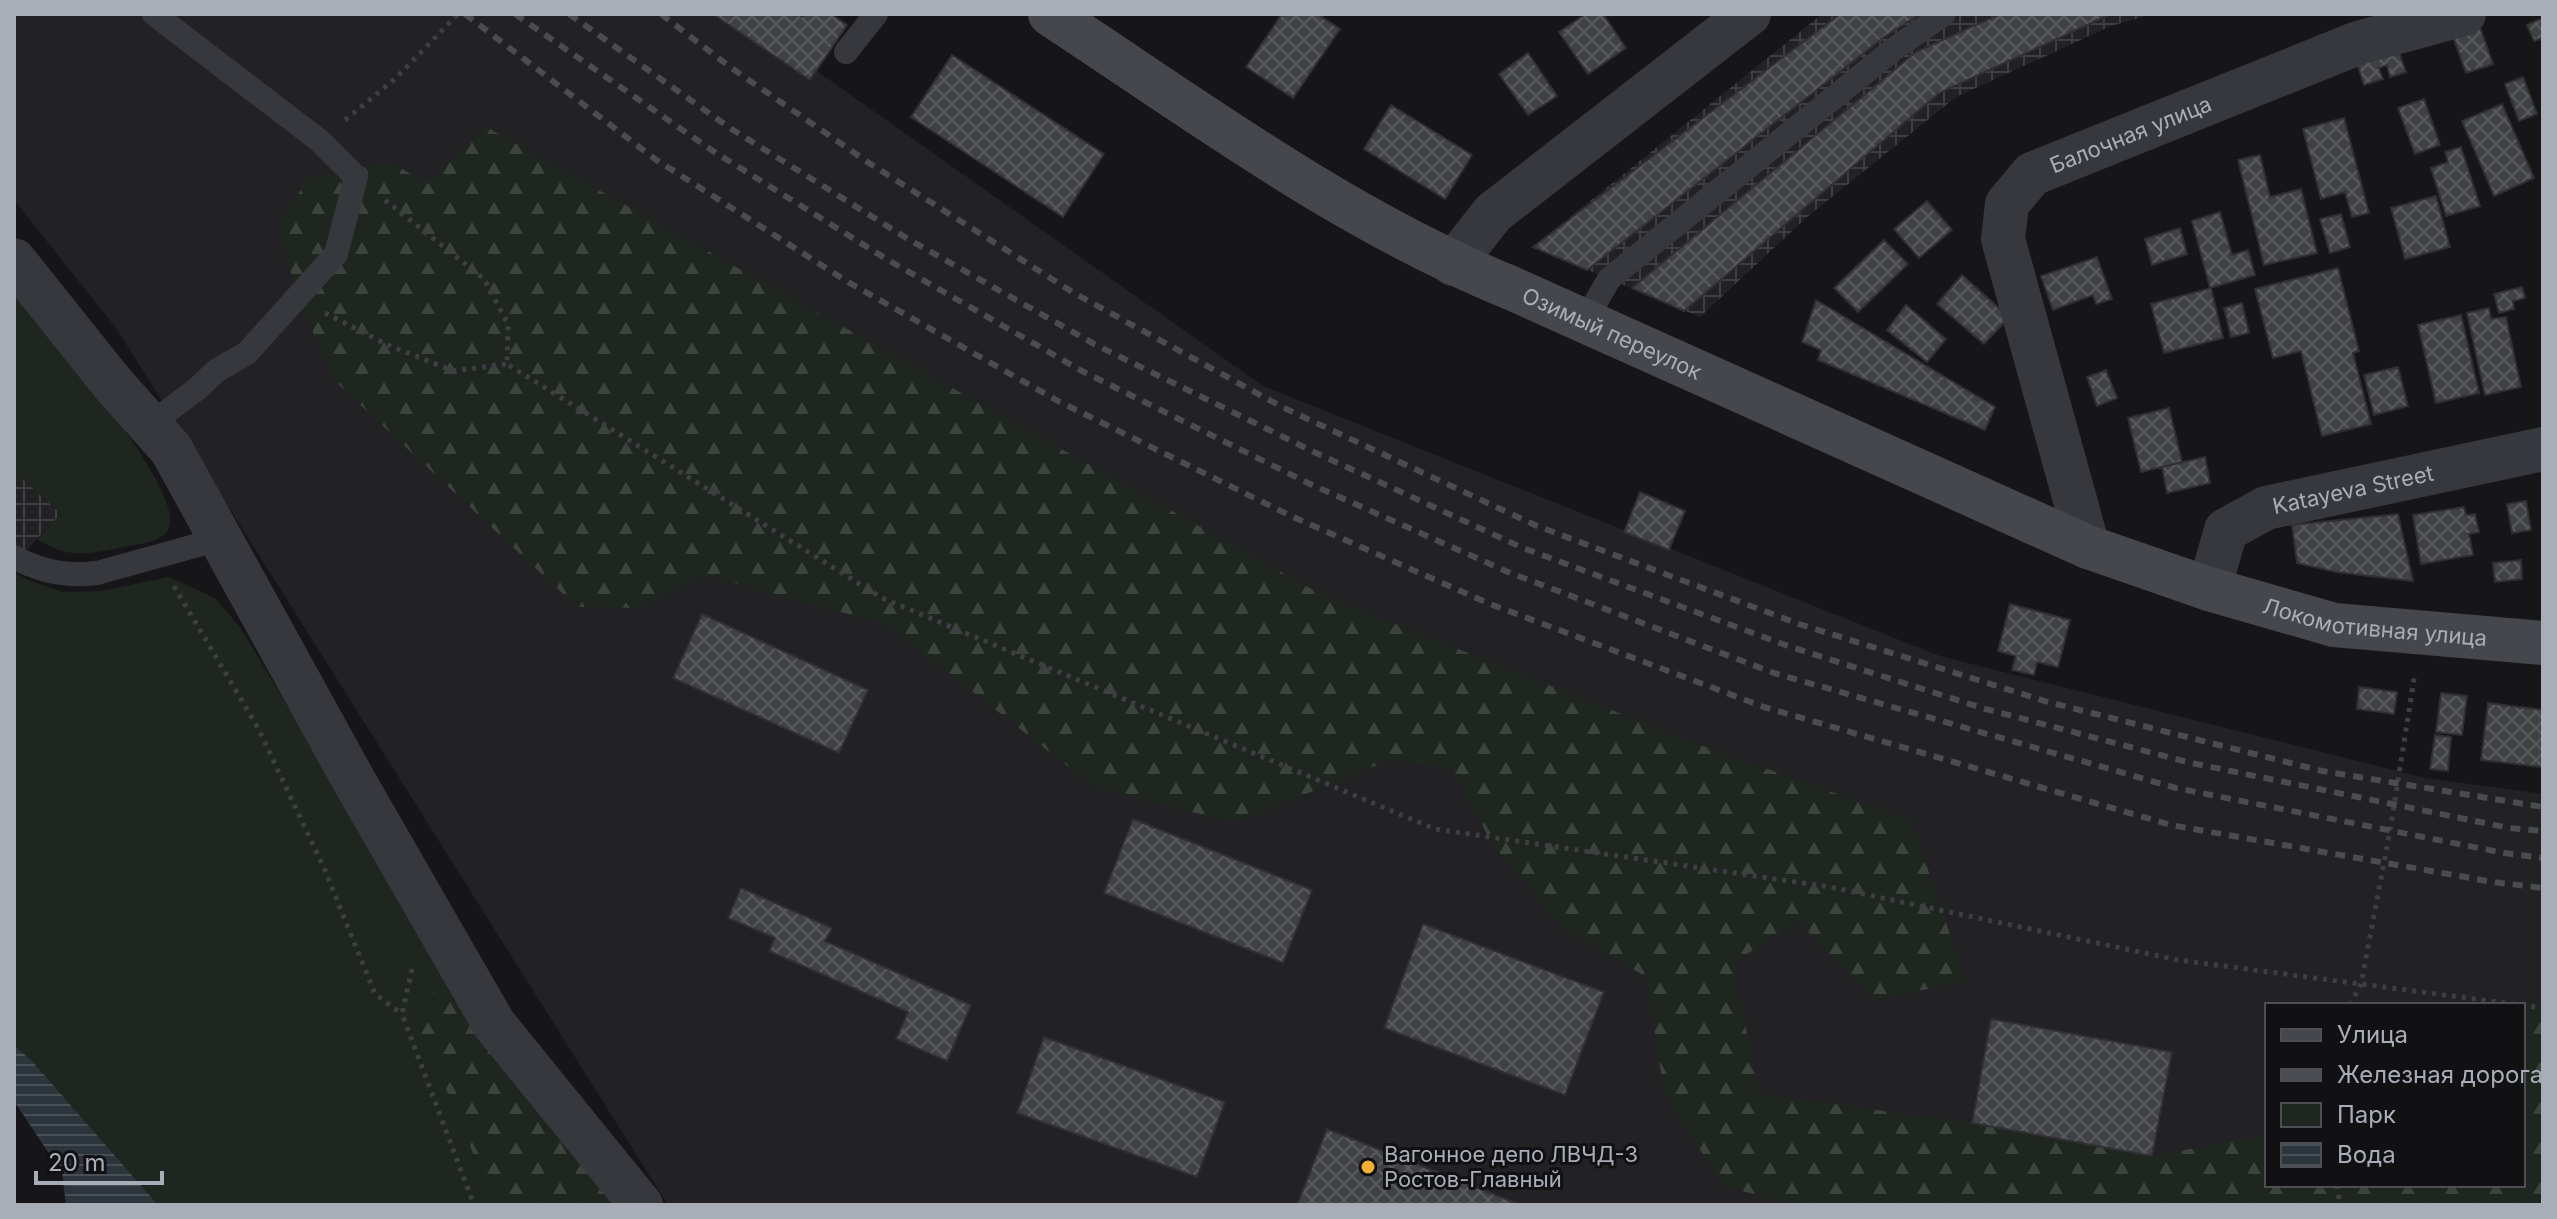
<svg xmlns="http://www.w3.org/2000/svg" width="2557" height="1219" font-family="Inter,sans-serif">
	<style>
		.built { fill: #222225; fill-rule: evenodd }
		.industrial { fill: url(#industrial-grid) }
		.green { fill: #1e261f }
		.forest { fill: url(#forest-firs) }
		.water { fill: url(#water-rules) }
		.building { fill: url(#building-cross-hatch); stroke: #303034; stroke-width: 2 }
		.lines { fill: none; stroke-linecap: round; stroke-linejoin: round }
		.path { stroke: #3d3f44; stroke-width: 5; stroke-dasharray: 4 6; stroke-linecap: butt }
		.lane { stroke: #37383d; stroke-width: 24 }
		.street { stroke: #37383d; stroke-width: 44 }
		.secondary { stroke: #45474d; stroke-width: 44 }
		.rail { stroke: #4a4c52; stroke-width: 6; stroke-dasharray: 10 8; stroke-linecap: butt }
		.poi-dot { fill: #f2b134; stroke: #111113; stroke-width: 3 }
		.labels { text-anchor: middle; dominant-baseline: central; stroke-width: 6; stroke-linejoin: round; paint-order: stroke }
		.street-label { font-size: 22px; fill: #a8adb8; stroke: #111113 }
		.poi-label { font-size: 22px; fill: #a8adb8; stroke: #111113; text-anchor: start }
	</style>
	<defs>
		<pattern id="industrial-grid" width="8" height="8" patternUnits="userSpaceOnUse" patternTransform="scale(2)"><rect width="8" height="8" fill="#222225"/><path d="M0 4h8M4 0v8" fill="none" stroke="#3f3f43"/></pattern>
		<pattern id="forest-firs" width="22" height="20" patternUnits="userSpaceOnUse" patternTransform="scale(2)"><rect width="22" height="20" fill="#1e261f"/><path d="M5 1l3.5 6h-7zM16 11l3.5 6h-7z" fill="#3c433d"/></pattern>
		<pattern id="water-rules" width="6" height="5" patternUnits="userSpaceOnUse" patternTransform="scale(2)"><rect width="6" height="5" fill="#2c353c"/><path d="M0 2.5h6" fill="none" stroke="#485056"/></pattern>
		<pattern id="building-cross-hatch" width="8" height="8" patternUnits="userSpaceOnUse" patternTransform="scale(2)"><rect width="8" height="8" fill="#404145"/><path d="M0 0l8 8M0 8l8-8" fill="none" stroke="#595a5e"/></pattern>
	</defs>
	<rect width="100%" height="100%" fill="#161618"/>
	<path class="built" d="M14 14H736L1263 386 1940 656 2425 778 2543 794V1205H668L116 328 14 200ZM2267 1005H2523V1185H2267Z"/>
	<path class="industrial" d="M1822 14H2153L2111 26 1956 97 1806 218 1700 317 1533 247Z
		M14 470 61 514 14 563Z"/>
	<path class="green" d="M14 288C41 322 190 493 168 530 160 543 137 544 124 547 87 554 70 560 37 539L61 514 14 471Z
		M14 572 28 580 63 592 101 591 169 577 215 598 240 627 456 987 416 1019 495 1205H158L33 1062 14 1045Z"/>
	<path class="forest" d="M486 127 1322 595 1697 744 1911 820 1966 981 1873 1000 1798 921 1733 963 1759 1094 1972 1123 2152 1156 2267 1135V1185H2523V1005H2415L2543 1004V1205H1797L1723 1186 1664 1092 1646 977 1561 926 1493 845 1452 769 1392 759 1234 823 1093 786 886 624 703 575 643 608 577 607 336 382 297 298 279 226 307 179 390 162 428 184Z
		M445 987H456L629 1205H495L416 1019C423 1002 429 994 445 987Z"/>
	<path class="water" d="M14 1045 33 1062 158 1205H66L62 1173 14 1101Z"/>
	<path class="building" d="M713 14H797L802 17 804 14H831L847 25 810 80Z
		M1282 14H1317L1340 29 1293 98 1246 67Z
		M1586 14H1603L1626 48 1588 74 1559 32Z
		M1840 14H1920L1884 37 1587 270 1533 247Z
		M2000 14H2111L1939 93 1684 311 1632 288 1916 52Z
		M2543 18V38L2534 41 2527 25Z
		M2478 22 2493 64 2466 73 2451 31Z
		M2398 49 2406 72 2390 77 2387 65 2379 68 2383 79 2364 85 2357 63Z
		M1528 53 1557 96 1528 115 1499 74Z
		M952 55 1104 154 1063 217 911 117Z
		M2523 77 2537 114 2519 121 2505 84Z
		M2424 99 2440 145 2415 154 2398 108Z
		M2502 104 2534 178 2494 196 2462 121Z
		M1391 105 1472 155 1445 199 1364 149Z
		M2344 118 2369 213 2352 217 2345 192 2321 199 2303 129Z
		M2461 147 2480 206 2446 216 2431 168 2448 162 2445 152Z
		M2260 155 2270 197 2301 189 2317 253 2264 265 2238 160Z
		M2436 196 2450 247 2405 259 2391 208Z
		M1927 201 1952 230 1919 258 1894 229Z
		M2220 212 2232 255 2248 250 2255 275 2210 288 2192 221Z
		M2341 214 2350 247 2330 253 2320 219Z
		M2180 228 2187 254 2152 265 2145 239Z
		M1884 240 1908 264 1858 312 1834 288Z
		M2097 257 2112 299 2096 304 2093 295 2053 310 2041 276Z
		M2338 268 2359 351 2353 353 2371 424 2322 436 2301 351 2273 358 2255 289Z
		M1962 275 2009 317 1984 344 1937 304Z
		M2522 287 2525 298 2513 301 2514 309 2499 313 2494 294Z
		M2211 288 2223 338 2164 353 2151 304Z
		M1816 300 1995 407 1985 430 1818 360 1821 350 1802 342Z
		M2242 303 2249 333 2231 337 2224 308Z
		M1906 305 1946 339 1927 362 1887 330Z
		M2489 308 2491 319 2506 317 2521 387 2485 395 2467 313Z
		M2461 315 2479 393 2436 403 2418 325Z
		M2398 367 2408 406 2374 415 2364 375Z
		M2106 370 2117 398 2097 406 2087 377Z
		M2169 408 2182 462 2141 472 2128 418Z
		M2205 457 2210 483 2167 493 2162 467Z
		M1640 492 1685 511 1669 550 1624 532Z
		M2526 501 2531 530 2512 533 2507 504Z
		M2464 507 2466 515 2475 514 2479 532 2469 534 2473 555 2421 564 2413 515Z
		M2398 514 2413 581 2336 572 2297 563 2292 525Z
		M2521 560 2522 579 2495 582 2493 563Z
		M2010 604 2070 620 2058 667 2037 662 2034 675 2012 670 2016 656 1998 651Z
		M702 614 868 690 839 753 673 678Z
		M2359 687 2397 692 2394 714 2357 709Z
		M2441 693 2467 696 2462 735 2436 732Z
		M2488 703 2543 710V767L2481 760Z
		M2435 735 2451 737 2448 771 2430 769Z
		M1133 819 1312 890 1283 963 1104 893Z
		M741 888 832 928 825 941 971 1005 947 1061 896 1039 908 1012 769 951 775 938 728 918Z
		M1423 924 1604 992 1565 1095 1384 1028Z
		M1991 1019 2172 1052 2152 1156 1972 1123Z
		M1044 1037 1225 1102 1197 1177 1017 1113Z
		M1327 1129 1521 1205H1297Z"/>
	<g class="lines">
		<path class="path" d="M345 120 395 79 458 14
			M385 200 484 279 508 324 507 364 882 598 1435 829 1830 887 2178 960 2543 1008
			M325 313 388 345 453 371 507 364
			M174 586 258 728 324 868 375 994 402 1014
			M412 969 402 1014 474 1205
			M2350 1005 2361 984 2390 831 2415 673
			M2337 1185 2340 1205"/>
		<path class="lane" d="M846 52 876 14
			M1585 321 1609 279 1894 49 1944 14
			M149 425 197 389 216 371 247 353 336 254 356 177 320 141 154 14
			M14 557C41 572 67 577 97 573L220 539"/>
		<g class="street">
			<path d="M14 260 113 384 171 449 353 779 494 1024 641 1205"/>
			<path d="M1453 264 1493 213 1749 14"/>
			<path id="s1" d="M2088 547 2003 239 2007 204 2032 174 2358 43 2464 14"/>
			<path id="s2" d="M2209 589 2226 530 2266 508 2543 449"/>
		</g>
		<path class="secondary" id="s3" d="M1050 14C1199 112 1346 221 1511 288L2088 547 2209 589 2334 625 2543 643"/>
		<path class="rail" d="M465 14 655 159 848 282 1058 401 1291 516 1490 604 1764 707 2171 825 2493 882 2543 888
			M515 14 713 151 888 260 1082 371 1308 483 1508 572 1774 673 2176 788 2504 853 2543 858
			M569 14 730 128 908 239 1096 345 1314 452 1523 548 1788 646 1982 708 2187 762 2509 828 2543 831
			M661 14 730 67 869 163 1074 293 1282 407 1537 526 1799 624 2048 702 2322 771 2543 807"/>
	</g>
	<circle class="poi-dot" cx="1368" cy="1167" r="8"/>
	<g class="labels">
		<g class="street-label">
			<text stroke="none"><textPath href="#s1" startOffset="500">Балочная улица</textPath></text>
			<text stroke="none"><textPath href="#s3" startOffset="648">Озимый переулок</textPath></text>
			<text stroke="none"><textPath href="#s2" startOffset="196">Katayeva Street</textPath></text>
			<text stroke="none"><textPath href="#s3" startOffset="1468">Локомотивная улица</textPath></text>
		</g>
		<g class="poi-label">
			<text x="1384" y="1154">Вагонное депо ЛВЧД-3<tspan x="1384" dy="25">Ростов-Главный</tspan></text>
		</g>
	</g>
	<rect width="2557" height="1219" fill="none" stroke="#a8adb8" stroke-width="32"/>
	<rect x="2265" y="1003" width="260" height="184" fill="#111113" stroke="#4d4f55" stroke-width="2"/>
	<rect x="2281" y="1029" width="40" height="12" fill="#45474d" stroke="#4d4f55" stroke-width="2"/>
	<text x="2337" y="1043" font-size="24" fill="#a8adb8">Улица</text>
	<rect x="2281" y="1069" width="40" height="12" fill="#4a4c52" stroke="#4d4f55" stroke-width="2"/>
	<text x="2337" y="1083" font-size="24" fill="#a8adb8">Железная дорога</text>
	<rect x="2281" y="1103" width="40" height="24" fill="#1e261f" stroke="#4d4f55" stroke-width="2"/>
	<text x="2337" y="1123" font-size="24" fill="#a8adb8">Парк</text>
	<rect x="2281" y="1143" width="40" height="24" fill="url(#water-rules)" stroke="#4d4f55" stroke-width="2"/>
	<text x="2337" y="1163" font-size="24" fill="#a8adb8">Вода</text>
	<path d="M36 1171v12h126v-12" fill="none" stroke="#a8adb8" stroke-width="4"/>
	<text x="48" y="1171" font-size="24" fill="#a8adb8" stroke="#111113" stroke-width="6" paint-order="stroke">20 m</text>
</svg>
